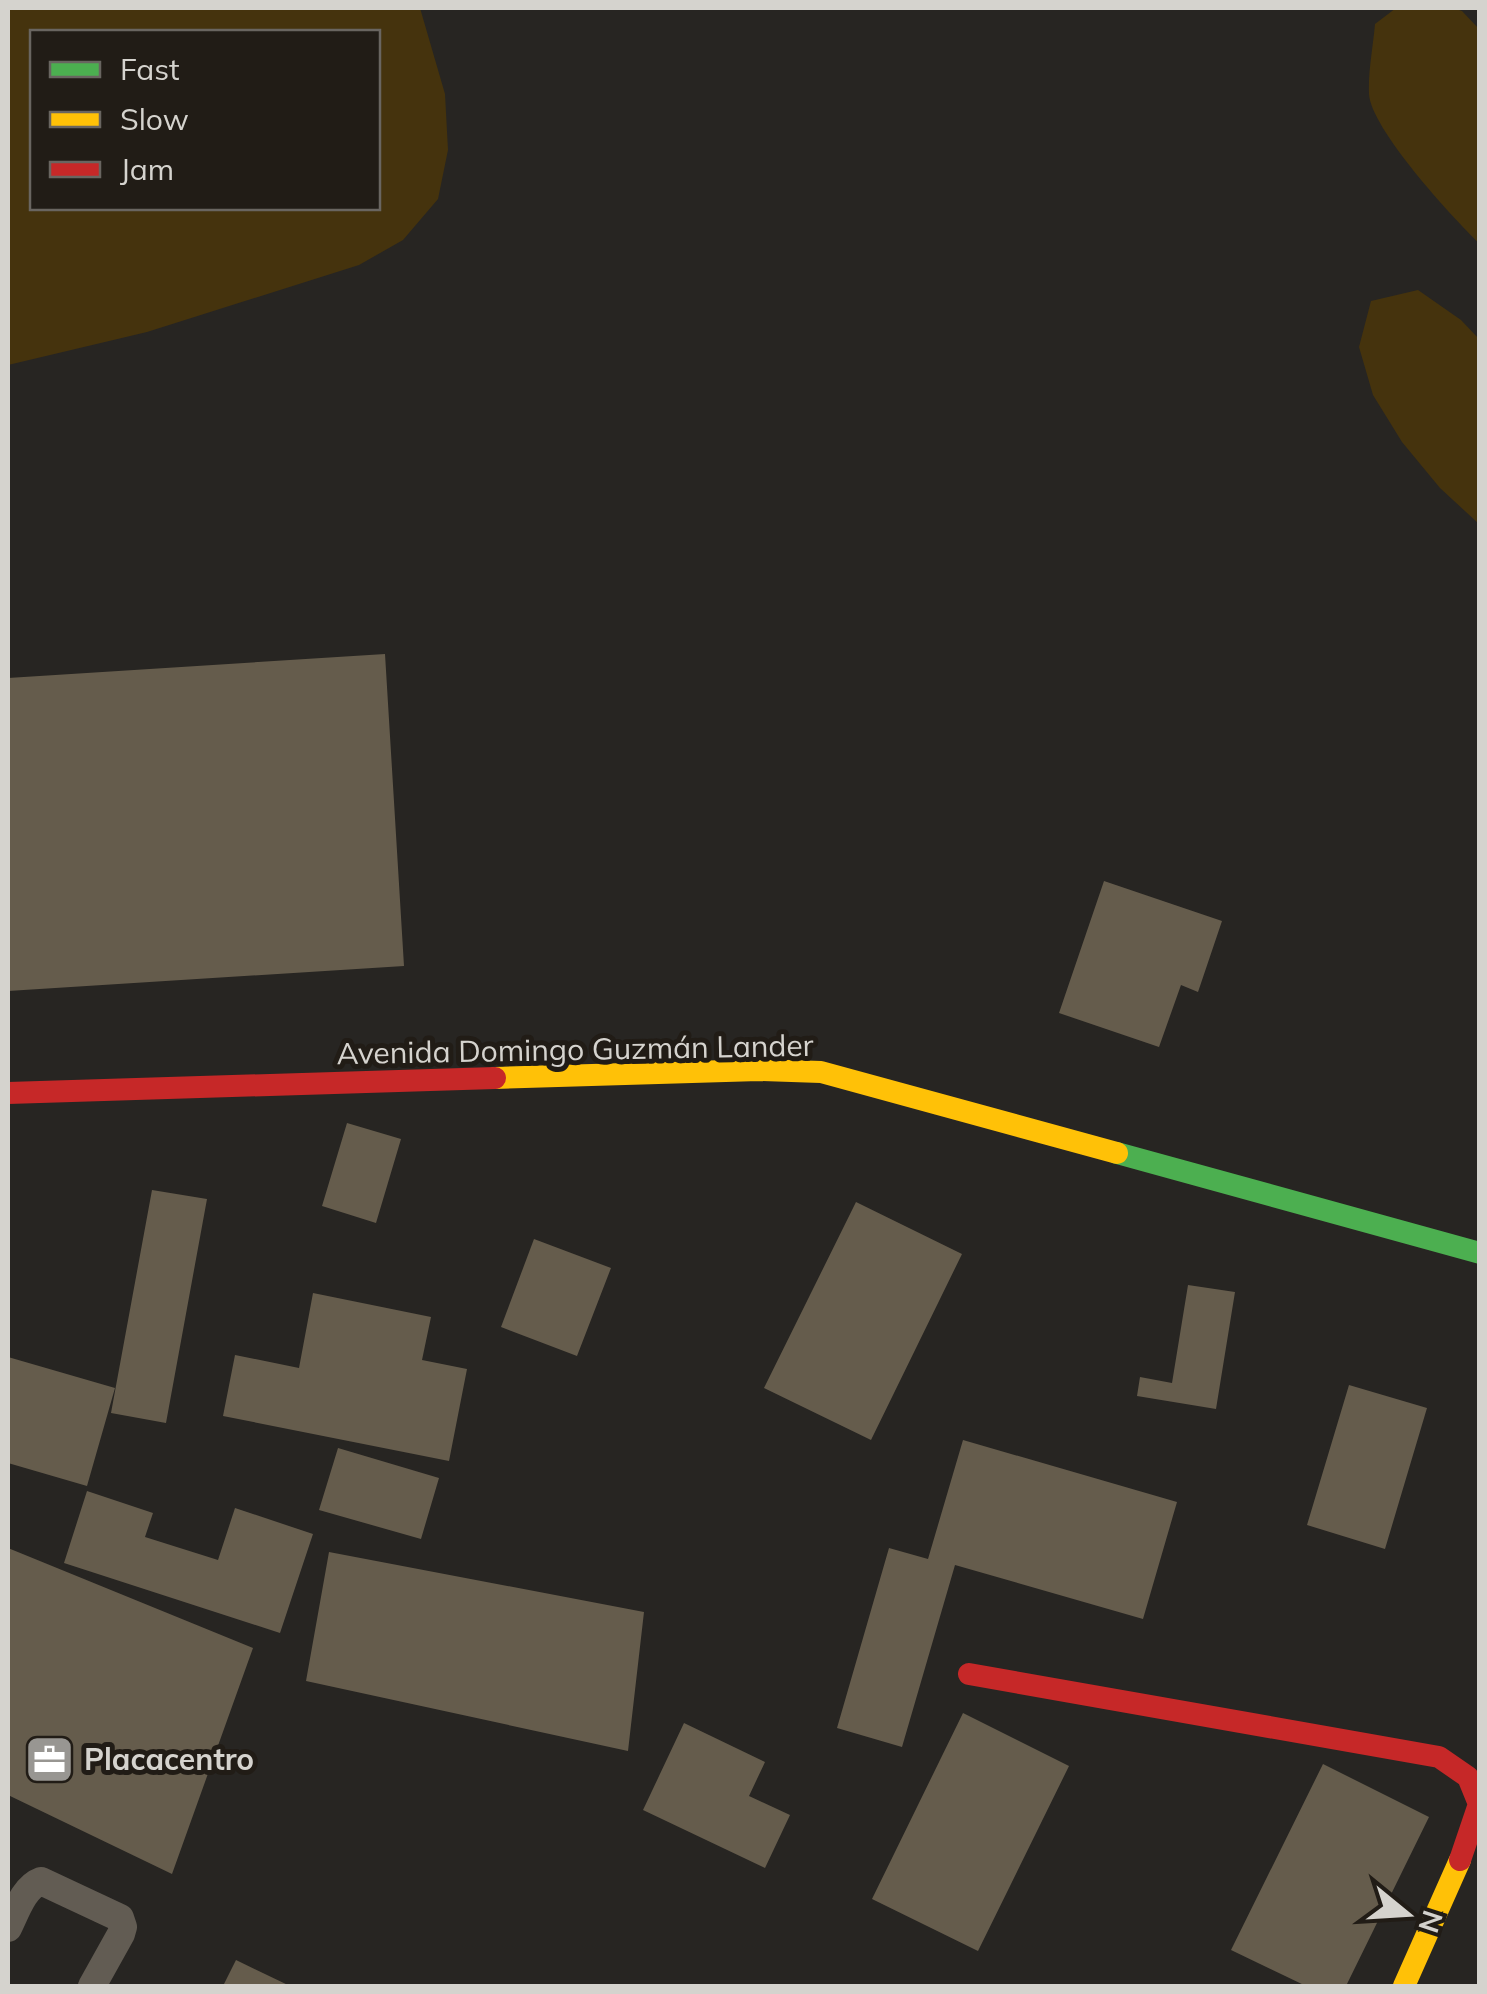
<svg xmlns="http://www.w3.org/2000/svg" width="1487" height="1994" font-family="Mulish,sans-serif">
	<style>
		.green { fill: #45330d; fill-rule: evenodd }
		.building { fill: #655c4c }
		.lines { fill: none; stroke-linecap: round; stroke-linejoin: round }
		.lane { stroke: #625c53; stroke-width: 28 }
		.fast { stroke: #4caf50; stroke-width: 22 }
		.slow { stroke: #ffc107; stroke-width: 22 }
		.jam { stroke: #c62828; stroke-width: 22 }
		.labels { text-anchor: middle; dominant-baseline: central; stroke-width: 10; stroke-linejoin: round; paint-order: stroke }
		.street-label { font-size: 30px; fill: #d5d3ce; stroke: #211c16 }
		.poi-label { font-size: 30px; font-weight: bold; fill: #d5d3ce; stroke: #211c16; text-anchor: start }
	</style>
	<rect width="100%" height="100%" fill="#272522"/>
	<path class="green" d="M8 8H420L445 94 448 150 438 199 403 240 359 265 147 332 8 365ZM32 32H378V208H32Z
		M1396 8H1453L1462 11 1479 29V243C1452 217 1371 129 1369 94 1368 72 1373 47 1375 24Z
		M1418 290 1461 320 1479 339V524L1440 488 1402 442 1373 395 1359 347 1371 301Z"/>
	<path class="building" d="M385 654 404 966 8 991V678Z
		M1104 881 1222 921 1198 992 1181 985 1159 1047 1059 1013Z
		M347 1123 401 1139 376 1223 322 1206Z
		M152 1190 207 1199 166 1423 111 1413Z
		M856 1202 962 1254 871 1440 764 1388Z
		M534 1239 611 1268 577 1356 501 1327Z
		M1188 1285 1235 1292 1216 1409 1137 1396 1140 1377 1172 1383Z
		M313 1293 431 1317 422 1360 467 1369 449 1461 223 1416 235 1355 299 1368Z
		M8 1357 115 1388 87 1486 8 1463Z
		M1349 1385 1427 1408 1385 1549 1307 1525Z
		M963 1440 1177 1502 1143 1619 955 1565 902 1747 837 1728 889 1548 928 1559Z
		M338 1448 439 1478 421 1539 319 1510Z
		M87 1491 153 1513 145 1537 218 1560 235 1508 313 1534 280 1633 64 1563Z
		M8 1548 253 1648 172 1874 8 1795Z
		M329 1552 644 1612 628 1751 306 1681Z
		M963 1713 1069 1766 978 1951 872 1899Z
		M684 1723 765 1762 749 1796 790 1815 765 1868 643 1810Z
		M1323 1764 1429 1817 1346 1986H1306L1231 1950Z
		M236 1960 290 1986H223Z"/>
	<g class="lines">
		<path class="lane" d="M8 1928C16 1912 24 1887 41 1881L120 1918 123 1927 121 1934 92 1986"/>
		<path class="fast" d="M1117 1153 1480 1253"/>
		<path class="slow" d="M495 1078 759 1070 821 1072 1117 1153
			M1404 1986 1460 1860"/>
		<path class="jam" d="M8 1093 495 1078
			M969 1674 1439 1757 1468 1777 1479 1804 1460 1860"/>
	</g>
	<defs>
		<symbol id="office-square" viewBox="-11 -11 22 22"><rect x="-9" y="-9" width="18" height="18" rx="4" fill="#989692" stroke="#211c16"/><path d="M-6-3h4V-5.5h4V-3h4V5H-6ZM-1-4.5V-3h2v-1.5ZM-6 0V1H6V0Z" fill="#fff"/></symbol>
	</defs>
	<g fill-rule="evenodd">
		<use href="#office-square" x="22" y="1732" width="55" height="55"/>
	</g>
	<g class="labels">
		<g class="street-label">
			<text transform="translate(575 1049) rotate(-1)">Avenida Domingo Guzmán Lander</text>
		</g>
		<g class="poi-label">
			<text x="84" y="1759">Placacentro</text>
		</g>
	</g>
	<rect width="1487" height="1994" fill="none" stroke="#d5d3ce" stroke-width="20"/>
	<rect x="30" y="30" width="350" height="180" fill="#211c16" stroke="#696560" stroke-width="2.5"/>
	<rect x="50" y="62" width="50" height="15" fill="#4caf50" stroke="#696560" stroke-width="2.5"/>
	<text x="120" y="80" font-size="30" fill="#d5d3ce">Fast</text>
	<rect x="50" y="112" width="50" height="15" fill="#ffc107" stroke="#696560" stroke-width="2.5"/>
	<text x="120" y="130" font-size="30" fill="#d5d3ce">Slow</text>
	<rect x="50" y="162" width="50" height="15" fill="#c62828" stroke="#696560" stroke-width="2.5"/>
	<text x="120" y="180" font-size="30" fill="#d5d3ce">Jam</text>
	<g transform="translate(1407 1914) rotate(108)" stroke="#211c16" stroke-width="8" paint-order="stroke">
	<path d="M0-8L18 38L0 25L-18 38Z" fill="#d5d3ce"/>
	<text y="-15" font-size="28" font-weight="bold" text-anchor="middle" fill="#d5d3ce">N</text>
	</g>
</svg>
